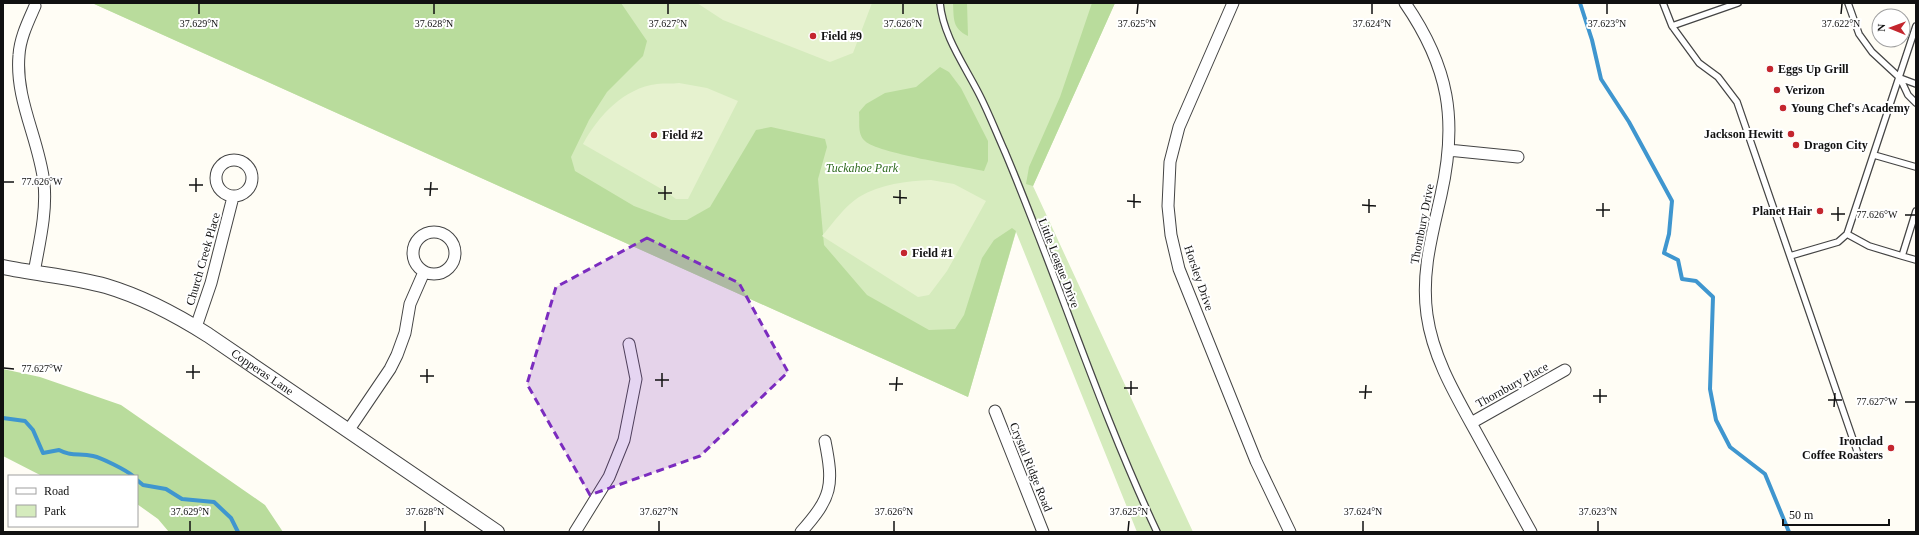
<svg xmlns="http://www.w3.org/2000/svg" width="1919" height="535" font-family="'Times New Roman',serif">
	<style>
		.green { fill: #d5ebbd }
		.forest { fill: #b9dc9c }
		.pitch { fill: #e6f2cf }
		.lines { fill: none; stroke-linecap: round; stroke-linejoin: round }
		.stream { stroke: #3f96cf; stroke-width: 4 }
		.service-casing { stroke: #444; stroke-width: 8 }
		.minor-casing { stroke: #444; stroke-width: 13 }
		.tertiary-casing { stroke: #444; stroke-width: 16 }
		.service { stroke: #fff; stroke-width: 5.5 }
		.minor { stroke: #fff; stroke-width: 11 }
		.tertiary { stroke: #fff; stroke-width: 14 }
		.marked { fill: #7b2cbf; fill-opacity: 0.2; stroke: #7b2cbf; stroke-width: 3; stroke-dasharray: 8 5; stroke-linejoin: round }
		.ticks { fill: none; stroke: #111; stroke-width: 1.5 }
		.poi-dot { fill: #c4262e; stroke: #fff; stroke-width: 1.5 }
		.labels { text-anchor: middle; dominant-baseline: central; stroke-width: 4; stroke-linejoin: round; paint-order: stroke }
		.poi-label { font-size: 12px; font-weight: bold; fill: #111; stroke: #fff; text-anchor: start }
		.park-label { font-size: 12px; font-style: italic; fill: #2f6b1f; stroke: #fff }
		.street-label { font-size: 12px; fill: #111; stroke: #fff }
		.ticks-label { font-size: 10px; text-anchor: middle; fill: #111; stroke: #fff; stroke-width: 4; stroke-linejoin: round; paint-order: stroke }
	</style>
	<rect width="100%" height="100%" fill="#fffdf5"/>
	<path class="green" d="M92 3H1115L1033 186 1193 532H1137L1016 232 968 397Z"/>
	<path class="forest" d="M92 3H621L647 41 643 56 607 92 589 120 571 157 575 171 634 206 671 220H687L710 207 756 130 771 127 825 139 827 147 818 179 824 245 867 295 929 330 955 329 964 315 982 258 994 240 1012 228 1016 231 968 397Z
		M953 3H967L968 36C952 28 954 19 953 3Z
		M1092 3H1115L1033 186 1026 184 1029 167 1060 97Z
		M940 67 949 72 961 88 988 141V161L984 171C962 166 877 153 865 141 857 134 860 122 859 112L866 104 885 93 916 87Z
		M3 369 40 377 121 405 265 505 283 532H169L158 519 137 504V476H42L3 456Z"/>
	<path class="pitch" d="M697 3H872L853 53 830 62 723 20Z
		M679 83 707 88 738 101 688 199H676L665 191 583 144C598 116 624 88 657 84 665 83 672 84 679 83Z
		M931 180 954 184 986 201 947 271 929 295 918 297 822 236C833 223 845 206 859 197 881 184 906 181 931 180Z"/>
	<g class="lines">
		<path class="stream" d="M1580 3 1592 40 1601 79 1629 122 1672 201 1669 234 1664 253 1678 260 1682 279 1696 281 1713 297 1710 389 1716 420 1730 447 1765 474 1789 532
			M3 418 25 421 33 430 43 453 59 450C72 457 79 453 93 456 102 458 126 470 133 476
			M137 480 143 485 166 489 182 499 214 502 231 518 238 532"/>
		<defs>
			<path id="service" d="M940 3C943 35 963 63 978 92 988 111 996 132 1005 152 1058 278 1099 409 1157 532
				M1663 3 1672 26
				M1738 3 1672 26 1699 63 1718 77 1737 102 1857 451
				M1848 3 1859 34 1872 52 1900 78
				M1916 84 1900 78 1908 95 1916 103
				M1874 155 1916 167
				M1847 234 1869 246 1902 256 1916 211
				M1790 256 1838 242 1847 234 1916 26
				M1902 256 1916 260"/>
			<path id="minor" d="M1233 3 1179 127 1170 162 1168 206 1171 235 1179 269 1256 461 1290 532
				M1405 3C1449 67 1458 120 1441 195 1432 235 1421 273 1427 315 1433 358 1456 396 1477 434 1495 467 1513 499 1531 532
				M1448 150 1518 157
				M216 178a18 18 0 1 1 36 0a18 18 0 1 1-36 0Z
				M413 253a21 21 0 1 1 42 0a21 21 0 1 1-42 0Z
				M34 273C39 244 47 213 44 183 39 139 15 100 19 55 20 38 28 22 35 6
				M196 327 211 283 233 197
				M995 411 1043 532
				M1471 423 1565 370
				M348 431 390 369 397 355 405 333 410 304 424 272
				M575 532 609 477 624 440 636 379 629 344
				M801 532C832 497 834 486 825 441"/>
			<g id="tertiary">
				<path id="s1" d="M3 267C36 274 74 277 106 286 143 297 175 314 208 335L497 532"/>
			</g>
		</defs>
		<use href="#service" class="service-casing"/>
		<use href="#minor" class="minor-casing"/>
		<use href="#tertiary" class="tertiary-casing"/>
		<use href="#service" class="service"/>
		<use href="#minor" class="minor"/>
		<use href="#tertiary" class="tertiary"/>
	</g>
	<path class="marked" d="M647 238 739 283 788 372 700 456 590 495 527 384 556 287Z"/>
	<path class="ticks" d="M199 14V4M434 14V4M668 14V4M903 14V4M1137 14 1138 4M1372 14V4M1607 14V4M1841 14 1842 4M4 182H14M189 185H203M424 189H438M196 192V178M658 193H672M430 196 431 182M893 197 907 198M665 200V186M1127 201 1141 202M900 204V190M1362 205 1376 206M1134 208V194M1596 210H1610M1369 213V199M1831 214H1845M1905 215H1915M1603 217V203M1838 221V207M4 368 14 369M186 372H200M420 376H434M193 379V365M655 380H669M427 383V369M889 384H903M662 387V373M1124 388H1138M896 391 897 377M1359 392H1372M1131 395V381M1593 396H1607M1365 399 1366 385M1828 400H1842M1905 402H1915M1600 403V389M1834 407 1835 393M190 531V521M425 531V521M659 531V521M894 531V521M1128 531 1129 521M1363 531V521M1598 531V521"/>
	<g class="poi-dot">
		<circle cx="813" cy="36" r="4"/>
		<circle cx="1770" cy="69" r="4"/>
		<circle cx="1777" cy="90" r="4"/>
		<circle cx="1783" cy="108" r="4"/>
		<circle cx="1791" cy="134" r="4"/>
		<circle cx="654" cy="135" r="4"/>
		<circle cx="1796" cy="145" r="4"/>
		<circle cx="1820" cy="211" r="4"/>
		<circle cx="904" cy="253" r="4"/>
		<circle cx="1891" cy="448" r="4"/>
	</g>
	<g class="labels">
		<g class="poi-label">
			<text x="821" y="36">Field #9</text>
			<text x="1778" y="69">Eggs Up Grill</text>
			<text x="1785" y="90">Verizon</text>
			<text x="1791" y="108">Young Chef's Academy</text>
			<text x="1783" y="134" text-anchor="end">Jackson Hewitt</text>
			<text x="662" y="135">Field #2</text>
			<text x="1804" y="145">Dragon City</text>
			<text x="1812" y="211" text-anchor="end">Planet Hair</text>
			<text x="912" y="253">Field #1</text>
			<text x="1883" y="441" text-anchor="end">Ironclad<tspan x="1883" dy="14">Coffee Roasters</tspan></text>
		</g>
		<g class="park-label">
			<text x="862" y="168">Tuckahoe Park</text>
		</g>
		<g class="street-label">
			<text transform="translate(1422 224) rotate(-79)">Thornbury Drive</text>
			<text transform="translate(203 259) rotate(-74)">Church Creek Place</text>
			<text transform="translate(1059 263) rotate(69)">Little League Drive</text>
			<text transform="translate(1199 278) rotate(71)">Horsley Drive</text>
			<text stroke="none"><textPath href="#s1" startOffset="284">Copperas Lane</textPath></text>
			<text transform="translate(1512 385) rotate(-29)">Thornbury Place</text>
			<text transform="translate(1031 467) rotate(68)">Crystal Ridge Road</text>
		</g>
	</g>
	<g class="ticks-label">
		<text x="199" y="27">37.629°N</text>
		<text x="434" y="27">37.628°N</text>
		<text x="668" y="27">37.627°N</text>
		<text x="903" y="27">37.626°N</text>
		<text x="1137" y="27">37.625°N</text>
		<text x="1372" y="27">37.624°N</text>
		<text x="1607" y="27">37.623°N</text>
		<text x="1841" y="27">37.622°N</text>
		<text x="42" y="185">77.626°W</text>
		<text x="1877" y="218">77.626°W</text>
		<text x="42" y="372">77.627°W</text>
		<text x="1877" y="405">77.627°W</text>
		<text x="190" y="515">37.629°N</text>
		<text x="425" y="515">37.628°N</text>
		<text x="659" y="515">37.627°N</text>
		<text x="894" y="515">37.626°N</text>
		<text x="1129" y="515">37.625°N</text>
		<text x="1363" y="515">37.624°N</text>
		<text x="1598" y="515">37.623°N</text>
	</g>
	<rect width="1919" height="535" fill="none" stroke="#111111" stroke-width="8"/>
	<rect x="8" y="475" width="130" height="52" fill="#ffffff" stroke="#a0a0a0"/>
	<rect x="16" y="488" width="20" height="6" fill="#ffffff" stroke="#a0a0a0"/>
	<text x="44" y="495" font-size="12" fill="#111111">Road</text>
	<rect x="16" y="505" width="20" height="12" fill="#d5ebbd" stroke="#a0a0a0"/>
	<text x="44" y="515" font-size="12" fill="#111111">Park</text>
	<g transform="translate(1891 28) rotate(271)"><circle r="19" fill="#ffffff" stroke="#a0a0a0"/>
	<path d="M0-3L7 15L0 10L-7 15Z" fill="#c4262e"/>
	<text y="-6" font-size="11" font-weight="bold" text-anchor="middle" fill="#111111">N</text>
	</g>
	<path d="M1783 519v6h106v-6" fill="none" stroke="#111111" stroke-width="2"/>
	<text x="1789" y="519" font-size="12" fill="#111111" stroke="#ffffff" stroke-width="3" paint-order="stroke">50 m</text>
</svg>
